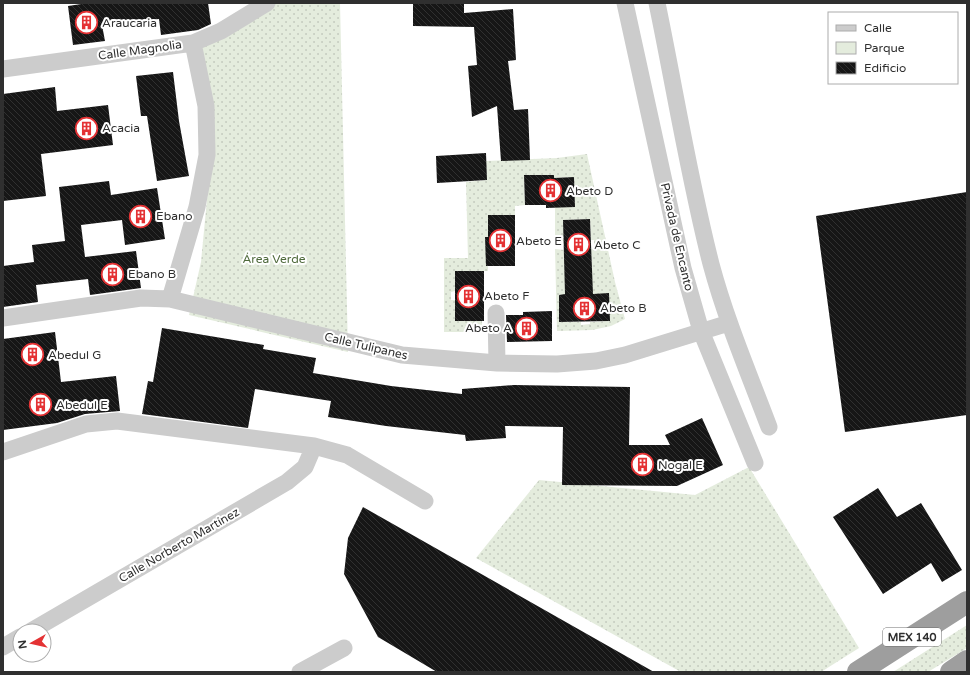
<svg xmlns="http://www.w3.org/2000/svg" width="970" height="675" font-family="'Varela Round',sans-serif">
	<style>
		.green { fill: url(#green-dots); fill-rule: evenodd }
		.building { fill: url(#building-back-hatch) }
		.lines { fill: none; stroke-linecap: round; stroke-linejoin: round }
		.minor { stroke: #ccc; stroke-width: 17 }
		.trunk { stroke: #9e9e9e; stroke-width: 22 }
		.labels { text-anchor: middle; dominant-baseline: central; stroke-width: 4; stroke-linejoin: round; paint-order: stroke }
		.shield { fill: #fff; stroke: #6d6d6d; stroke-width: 1 }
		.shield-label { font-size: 11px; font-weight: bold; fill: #2f2f2f }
		.poi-label { font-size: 12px; fill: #2f2f2f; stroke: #fff; text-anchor: start }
		.street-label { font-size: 12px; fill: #2f2f2f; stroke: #fff }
		.park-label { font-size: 12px; fill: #4f6a3c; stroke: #fff }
	</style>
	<defs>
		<pattern id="green-dots" width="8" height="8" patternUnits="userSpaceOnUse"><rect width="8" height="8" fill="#e4ecdd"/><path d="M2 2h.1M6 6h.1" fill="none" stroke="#c4cbbe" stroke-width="1.8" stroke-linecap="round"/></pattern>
		<pattern id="building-back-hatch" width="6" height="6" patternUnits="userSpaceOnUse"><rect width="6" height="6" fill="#161616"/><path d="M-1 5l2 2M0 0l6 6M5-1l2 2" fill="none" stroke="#303030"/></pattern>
	</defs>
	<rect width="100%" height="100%" fill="#fff"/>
	<path class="green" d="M265 3H340L348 352 189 315 201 262 211 158 197 41Z
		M587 154 615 282 625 319 611 326 592 330 557 331 555 249 564 250 592 269 591 249H594V240H591L590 219 564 220V241H555V205L575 204 574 177 554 178V175L524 178 525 205 515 206V215L488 216V237H485V246H488V271H455V291L451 292V300H455V321H482V332H444V258H468L466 182 487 180 486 161 557 158ZM580 294H589L610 321 590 322V324L581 325V322H559V295Z
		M749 467 859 648 821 672H681L476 558 539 480 695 495Z
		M967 625V648L928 672H893Z"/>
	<path class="building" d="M88 3H208L211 24 198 30 161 35 159 19 102 25 105 41 73 45 68 6Z
		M413 3H464V13L513 9 516 60 508 61 514 110 528 109 530 160 501 161 497 106 472 117 468 66 477 65 474 27 413 26Z
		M173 72 179 121 189 176 157 181 147 116H141L136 76Z
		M55 87 57 111 108 105 113 145 41 154 46 196 3 201V94Z
		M486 153 487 180 437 183 436 156Z
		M524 175H554V178L574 177 575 207 546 208V205H525Z
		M109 181 111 195 157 188 165 239 125 245 122 220 81 225 85 257 136 251 141 288 90 295 88 279 36 285 38 302 3 307V266L34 262 32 245 65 241 59 187Z
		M967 192V415L845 432 816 216Z
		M488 215H515V266H486L485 237H488Z
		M590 219 593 294 609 293 610 321 559 322V295L565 294 563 220Z
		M455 271H484V321H455Z
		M552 311V341L507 342 506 315H523V312Z
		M162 328 264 345 263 349 316 358 313 373 391 386 462 394V389L514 385 630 387 629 445H670L665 435 702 418 723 465 677 486 562 485 563 427 505 426 506 438 466 441 465 435 386 426 328 417 331 401 255 389 248 428 142 414 148 381 153 382Z
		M55 332 61 382 116 376 120 411 85 414 57 423 3 430V339Z
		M878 488 897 517 921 503 962 570 942 582 931 563 883 594 833 517Z
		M363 507 654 672H437L378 637 344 574 348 538Z"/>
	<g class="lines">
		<path class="minor" d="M625 3 683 268 701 331 755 463
			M657 3C675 90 689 178 711 264 726 320 749 374 769 427
			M3 69 193 43 221 31 267 3
			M170 299 197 207 207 155 206 106 193 43
			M496 313 497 363
			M3 318 141 298 170 299 402 355 497 363 557 364 596 361 625 355 729 323
			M3 452 86 424 117 421 314 446 347 455 425 501
			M31 631 287 482 305 467 314 446
			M3 647 20 637
			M300 672 344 648"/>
		<path class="trunk" d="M858 672 967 602
			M951 672 967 661"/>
	</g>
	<defs>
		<symbol id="building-ring" viewBox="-11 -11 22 22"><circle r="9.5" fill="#fff" stroke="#e43234" stroke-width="1.5"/><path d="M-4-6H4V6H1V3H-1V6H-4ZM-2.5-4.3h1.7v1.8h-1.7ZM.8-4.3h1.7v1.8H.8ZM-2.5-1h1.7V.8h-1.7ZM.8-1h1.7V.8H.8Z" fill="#e43234"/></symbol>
	</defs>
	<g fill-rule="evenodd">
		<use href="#building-ring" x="74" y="10" width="25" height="25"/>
		<use href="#building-ring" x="74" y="116" width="25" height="25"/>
		<use href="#building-ring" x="538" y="178" width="25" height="25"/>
		<use href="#building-ring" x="128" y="204" width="25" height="25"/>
		<use href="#building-ring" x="488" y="228" width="25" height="25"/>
		<use href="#building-ring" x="566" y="232" width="25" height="25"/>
		<use href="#building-ring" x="100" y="262" width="25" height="25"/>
		<use href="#building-ring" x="456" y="284" width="25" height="25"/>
		<use href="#building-ring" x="572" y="296" width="25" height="25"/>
		<use href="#building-ring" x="514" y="316" width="25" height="25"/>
		<use href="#building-ring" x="20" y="342" width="25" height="25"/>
		<use href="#building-ring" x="28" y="392" width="25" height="25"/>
		<use href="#building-ring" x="630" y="452" width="25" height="25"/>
	</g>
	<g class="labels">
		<rect class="shield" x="883" y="628" width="58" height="18" rx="3"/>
		<g class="shield-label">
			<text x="912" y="637">MEX 140</text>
		</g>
		<g class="poi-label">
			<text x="102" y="23">Araucaria</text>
			<text x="102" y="128">Acacia</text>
			<text x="566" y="191">Abeto D</text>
			<text x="156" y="216">Ebano</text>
			<text x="516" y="241">Abeto E</text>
			<text x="594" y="245">Abeto C</text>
			<text x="128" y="274">Ebano B</text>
			<text x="484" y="296">Abeto F</text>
			<text x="600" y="308">Abeto B</text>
			<text x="512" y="328" text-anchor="end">Abeto A</text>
			<text x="48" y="355">Abedul G</text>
			<text x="56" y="405">Abedul E</text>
			<text x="658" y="465">Nogal E</text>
		</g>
		<g class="street-label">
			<text transform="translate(140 50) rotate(-8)">Calle Magnolia</text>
			<text transform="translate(677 237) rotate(77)">Privada de Encanto</text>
			<text transform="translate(366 346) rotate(13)">Calle Tulipanes</text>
			<text transform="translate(179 545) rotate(-30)">Calle Norberto Martínez</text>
		</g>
		<g class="park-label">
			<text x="274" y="259">Área Verde</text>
		</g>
	</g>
	<rect width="970" height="675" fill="none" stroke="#2f2f2f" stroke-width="8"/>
	<rect x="828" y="12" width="130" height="72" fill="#ffffff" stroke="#acacac"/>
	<rect x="836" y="25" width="20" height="6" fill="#cccccc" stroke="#acacac"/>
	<text x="864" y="32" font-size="12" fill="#2f2f2f">Calle</text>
	<rect x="836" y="42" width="20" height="12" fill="#e4ecdd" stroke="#acacac"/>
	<text x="864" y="52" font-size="12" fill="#2f2f2f">Parque</text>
	<rect x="836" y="62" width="20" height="12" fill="url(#building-back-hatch)" stroke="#acacac"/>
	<text x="864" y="72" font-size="12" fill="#2f2f2f">Edificio</text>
	<g transform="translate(32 643) rotate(262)"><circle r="19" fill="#ffffff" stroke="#acacac"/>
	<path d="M0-3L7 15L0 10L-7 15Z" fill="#e43234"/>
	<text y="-6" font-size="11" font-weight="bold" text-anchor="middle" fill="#2f2f2f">N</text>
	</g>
</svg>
